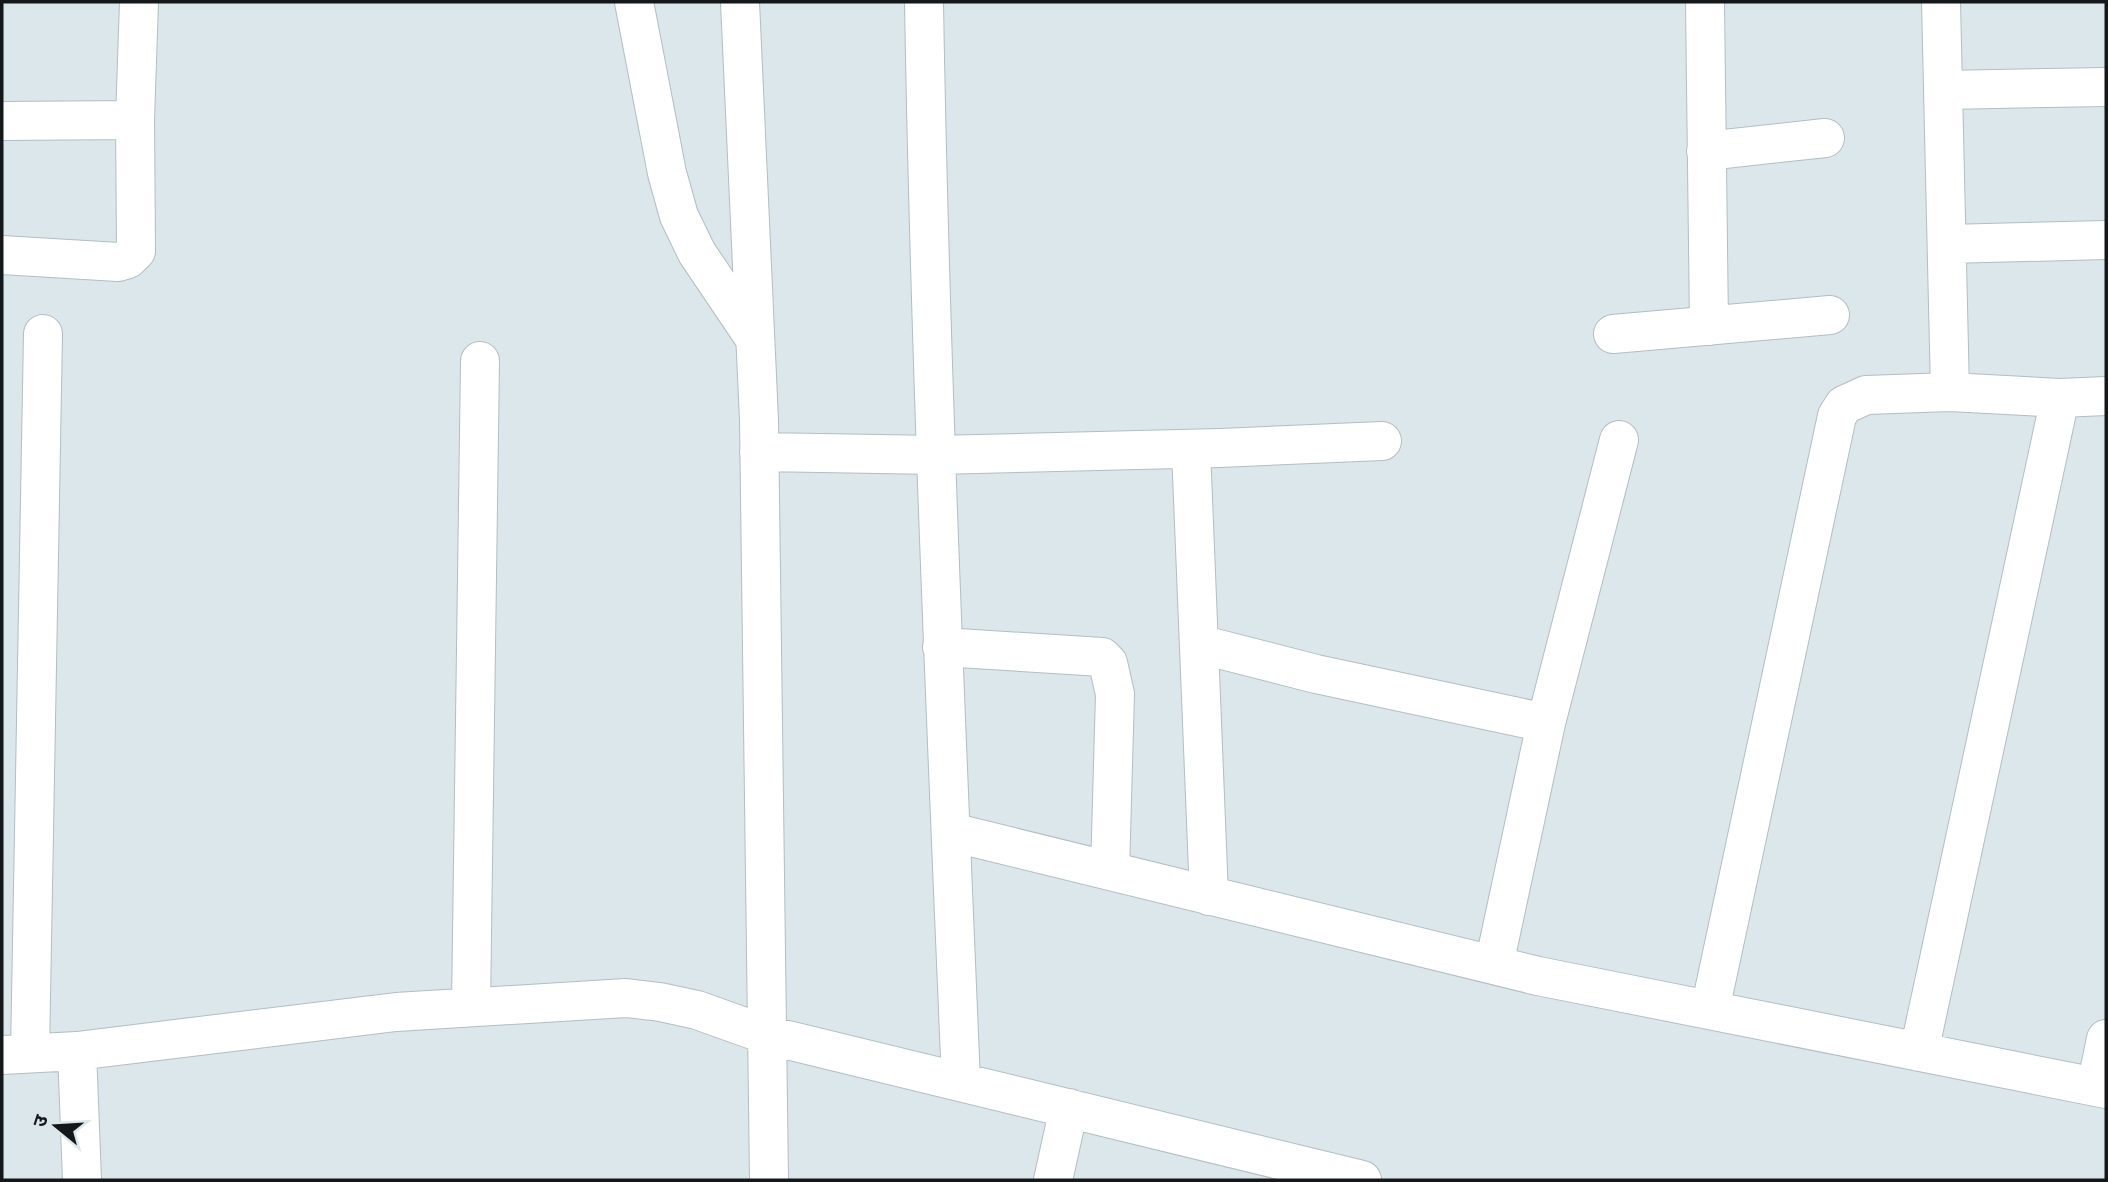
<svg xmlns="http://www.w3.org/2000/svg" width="2108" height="1182" font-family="Roboto,'Noto Sans Devanagari',sans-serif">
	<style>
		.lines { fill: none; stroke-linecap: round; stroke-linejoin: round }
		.minor-casing { stroke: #b2bec2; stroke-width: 40 }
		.minor { stroke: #fff; stroke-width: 38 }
	</style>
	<rect width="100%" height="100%" fill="#dce7ec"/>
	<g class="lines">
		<defs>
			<path id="minor" d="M634 2 667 173 679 216 697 253 755 339
				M740 2 759 420 769 1180
				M924 2C930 362 946 722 961 1082
				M1705 2 1709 326
				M1941 2 1950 392
				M1944 90 2106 87
				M2 121 135 120
				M1706 151 1825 138
				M1948 244 2106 240
				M2 255 118 262 128 259 136 251 135 120 139 2
				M1613 334 1830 315
				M1191 449 1209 896
				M759 452 936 455 1220 448 1382 441
				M1199 644 1316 674 1546 723
				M942 647 1102 657 1108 663 1115 694 1110 871
				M951 832 1538 976 2106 1089
				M1494 965 1546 723 1619 440
				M471 1007 480 361
				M1710 1010 1837 416 1844 405 1866 395 1950 392 2060 398 2106 396
				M77 1051 82 1180
				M1919 1052 2060 398
				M30 1053 43 334
				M2 1055 77 1051 396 1012 626 998 660 1002 697 1010 767 1035 1362 1180
				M2096 1087 2106 1039
				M1053 1180 1069 1108"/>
		</defs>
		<use href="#minor" class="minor-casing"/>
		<use href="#minor" class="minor"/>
	</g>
	<rect width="2108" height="1182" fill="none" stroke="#14181a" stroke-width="7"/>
	<g transform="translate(56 1126) rotate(288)" stroke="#dce7ec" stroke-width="5" paint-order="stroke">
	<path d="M0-5L12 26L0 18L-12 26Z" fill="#14181a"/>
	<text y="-10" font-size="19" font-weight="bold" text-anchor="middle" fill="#14181a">उ</text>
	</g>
</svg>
